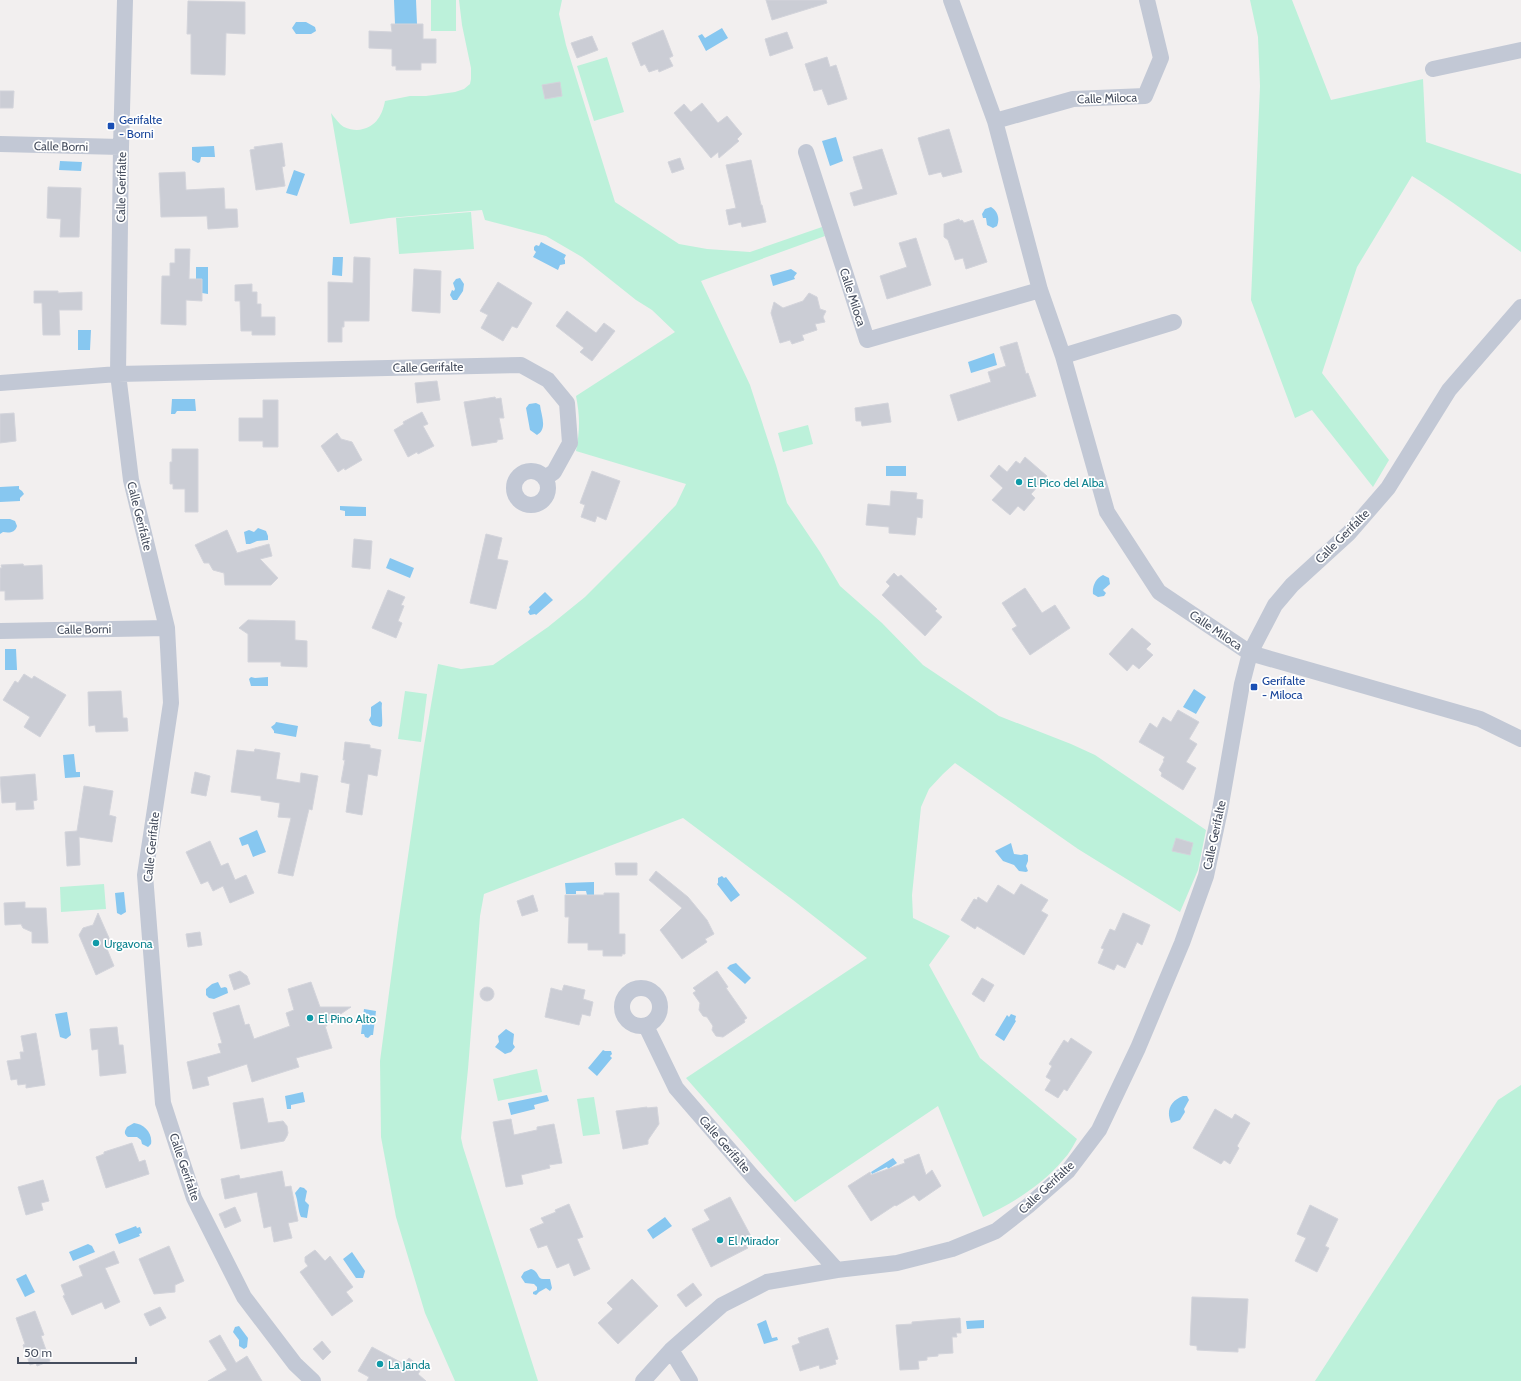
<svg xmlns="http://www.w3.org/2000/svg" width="1521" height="1381" font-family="Cabin,sans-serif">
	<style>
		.green { fill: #bcf1da }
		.water { fill: #87c7f0 }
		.building { fill: #cbcdd5; stroke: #d3d4db }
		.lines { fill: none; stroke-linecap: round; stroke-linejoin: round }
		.minor { stroke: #c2c8d5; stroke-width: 16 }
		.transit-dot { fill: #1a4fb4; stroke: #fff; stroke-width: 1.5 }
		.culture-dot { fill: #0f9aa8; stroke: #fff; stroke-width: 1.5 }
		.labels { text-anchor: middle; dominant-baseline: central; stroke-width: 3.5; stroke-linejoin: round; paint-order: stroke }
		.street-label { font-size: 12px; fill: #464e5e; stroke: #fff }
		.transit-label { font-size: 12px; fill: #164399; stroke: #fff; text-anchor: start }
		.culture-label { font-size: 12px; fill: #0d838f; stroke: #fff; text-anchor: start }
	</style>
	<rect width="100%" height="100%" fill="#f2efef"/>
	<path class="green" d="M431 0H456V31H431Z
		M459 0H562L559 14 566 45 615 202 679 244 707 249 750 252 822 227 825 236 701 281 750 385 776 465 787 503 820 552 840 586 882 623 923 665 999 716 1071 744 1095 755 1206 830 1198 870 1180 912 1078 849 955 763 943 774 929 789 921 807 912 895 913 918 950 936 929 965 980 1058 1077 1139C1073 1146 1069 1154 1063 1160 1042 1185 1013 1203 983 1217L938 1106 795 1202 686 1078 867 958 793 900 683 818 484 894 480 916 468 1069 461 1138 463 1147 538 1381H455L425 1313 396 1217 381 1137 380 1061 398 925 424 746 438 664 461 669 493 665 548 627 585 597 648 534 676 505 686 484 576 451C580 429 580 417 576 396L675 332 652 310 636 300 582 257 546 236 485 220 482 210 389 218 350 224 331 113C335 118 339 124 344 127 348 129 353 130 357 130 374 129 382 117 385 101L410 96H426L455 92 464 89 470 84 471 79V68L462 25Z
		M1250 0H1292L1331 100 1423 79 1426 142 1521 174V252C1485 226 1450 199 1412 176L1357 267 1322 373 1389 460 1373 487 1312 410 1295 418 1251 300 1260 86 1258 37Z
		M607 57 624 112 594 121 577 66Z
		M471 212 474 249 399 254 396 218Z
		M808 425 813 444 783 452 778 433Z
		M405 691 427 694 421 742 398 739Z
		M104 884 106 909 61 912 60 887Z
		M537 1069 542 1092 498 1101 493 1079Z
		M1521 1085V1381H1315L1498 1100Z
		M594 1097 600 1134 583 1136 577 1099Z"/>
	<path class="water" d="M394 0H416L417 24H395Z
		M296 22H306L315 27 316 31 311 34H296L292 28Z
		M722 28 728 38 706 51 698 36 702 34 705 38Z
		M836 137 843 161 830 166 822 141Z
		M214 146 215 157H201L200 162 198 163 192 160V147Z
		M60 161 82 162 81 171 59 170Z
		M294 170 305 174 297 196 286 193Z
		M991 207C998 211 1000 219 997 226L993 228 987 225 986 218H983L982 214 985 209Z
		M541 242 566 255 564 259 565 260V264L560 265 558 270 533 257 536 252 534 250V247L536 245 539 246Z
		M333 257H343L342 276 332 275Z
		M196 267H208V294L202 293V280L196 279Z
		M791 269 797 273 794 277 795 279 773 286 770 275Z
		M460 278 464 284 463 291 457 300H453L450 295 452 290 454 291 455 289 453 283 456 279Z
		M78 330H91L90 350H78Z
		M994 353 997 365 971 373 968 362Z
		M172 399H195L196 411H177L175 414H171Z
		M536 403 540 405C541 415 548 429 537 435L530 430 526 408 529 404Z
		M886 466H906V476H886Z
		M19 486V489L22 491 24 494 20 498V501L0 502V487Z
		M340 506 366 507V516H345V511L340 510Z
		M0 519H10L15 521 17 526C15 533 9 533 3 532L0 534Z
		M258 528 266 531 268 536V540L257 541 250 544H246L244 532 249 530 254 532Z
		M390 558 414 568 410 578 386 568Z
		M1103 575 1109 578 1110 584 1103 590 1106 593 1104 596 1098 597 1093 594C1092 586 1096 578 1103 575Z
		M545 592 553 600 536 615 535 614 530 615 528 612 530 609 529 607Z
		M5 649H16L17 670H5Z
		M251 677 255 678 268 677V686H251L249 679Z
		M1194 689 1206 697 1196 714 1183 707Z
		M380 701 382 703C381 711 383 718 382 726L380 727 372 725 369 720 371 716V707Z
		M276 722 298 726 296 737 274 733V731L271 727 275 724Z
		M74 754 76 772H80V777L65 778 63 755Z
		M257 830 266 852 253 857 248 844 242 846 239 838Z
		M1011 843 1014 854 1021 855 1025 854 1028 855V861L1026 866 1028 871 1026 872 1019 871 1014 865 1003 861 995 851Z
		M722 876 724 878 726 877 740 895 731 902 717 884 718 883V878Z
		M594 882V895H587L586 891H576V894H566L565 883Z
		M124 892 126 912 121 915 117 913 115 893Z
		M736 963 751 978 745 984 727 968 730 965Z
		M218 982 221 988 225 987 227 988 228 993 214 999 209 998 206 995V989L212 984Z
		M364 1009 376 1011 373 1035H371L368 1038 365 1037 364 1034H361Z
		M67 1012 71 1035 66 1039 60 1037 55 1014Z
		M1011 1014 1016 1016 1015 1020 1016 1021 1004 1041 995 1035 1007 1015 1009 1017Z
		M506 1029 514 1034 513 1044 515 1047 511 1052 505 1054 495 1047 499 1042 498 1036Z
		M603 1050 605 1051H611L612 1054 610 1056 612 1058 597 1076 588 1068Z
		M303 1092 305 1102 291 1105V1109H287L285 1096Z
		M547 1095 549 1101 534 1105 535 1109 511 1115 508 1103Z
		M1183 1096H1187L1189 1100 1184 1109 1185 1112 1180 1120 1171 1123C1166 1111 1170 1101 1183 1096Z
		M134 1123C144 1124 153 1133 151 1144L148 1147 142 1144 141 1140 137 1137H128C124 1134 124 1132 127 1127Z
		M893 1158 897 1163 888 1169 887 1167 872 1174 871 1172Z
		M300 1187 304 1188 307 1191 305 1201 309 1205 307 1218 301 1217C298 1211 298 1200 295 1193Z
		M665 1217 672 1226 653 1239 647 1230Z
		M136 1226 137 1228 140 1227 142 1233 139 1234 140 1236 119 1244 115 1234Z
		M88 1244 92 1246 95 1252 73 1261 69 1252Z
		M352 1252 365 1271 363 1278H356L343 1259Z
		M531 1269C539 1271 537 1279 543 1279 546 1279 548 1279 550 1279L552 1288 550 1291 546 1288 539 1292 536 1295 533 1294V1292L537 1290V1287L534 1284 525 1283 521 1277 524 1272Z
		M26 1274 35 1292 25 1297 16 1279Z
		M766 1320 772 1338 777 1337 778 1340 764 1344 757 1324Z
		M984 1320V1328L967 1329 966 1321Z
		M239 1326 248 1338 247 1347 244 1349 239 1346V1340L233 1332 235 1327Z"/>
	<path class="building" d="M766 0H826L827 3 772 20Z
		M188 1 245 2V34L226 33 225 75 191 74V34H187Z
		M391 24H423V39H436V63H421V70H396V66H392V49L369 48V31L392 32Z
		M663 30 673 56 669 58 673 66 659 72 658 69 649 72 645 64 641 66 632 43Z
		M787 32 793 48 770 56 765 39Z
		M592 36 598 50 577 58 571 43Z
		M827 57 830 67 836 65 847 99 828 105 822 89 814 91 805 64Z
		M560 82 562 96 545 99 542 85Z
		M0 91H14L13 108H0Z
		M702 103 718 123 727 116 742 134 737 139 739 141 719 158 718 152 711 158 674 113 684 104 691 112Z
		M949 129 962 172 943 177 941 172 929 175 918 138Z
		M282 143 285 166 282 167 285 186 256 190 250 150 255 149 254 147Z
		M882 149 897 194 854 206 850 193 863 189 853 157Z
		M680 158 684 169 672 173 668 162Z
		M751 160 761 205H762L766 222 742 227 741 222 729 225 726 210 736 208 726 165Z
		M185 172 186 190 224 188 225 209H237L238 227 208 229 207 216 161 217 159 173Z
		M48 187 81 188 79 237H60L61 219 47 218Z
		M959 219 960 221 962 220 964 223 973 220 987 262 966 269 963 258 955 260 948 240 944 237V224Z
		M916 238 931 285 887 299 880 276 907 267 899 243Z
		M175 249H190L189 279H202V301L186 300V325L161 324 162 276H170V263H175Z
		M354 257 370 258 369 321H344V327H342V342H328V282L353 283Z
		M414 269 441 271 440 313 412 311Z
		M498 282 532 303 517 328 512 326 503 341 481 328 488 315 480 311Z
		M252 284V292H257V304H261V317H275V335H252V331H241L240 301H235V285Z
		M34 291H58V293L82 292V310H59L60 335H43L42 303H34Z
		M809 293 817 297 820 309 826 311 823 317 825 322 815 324 817 330 802 335 804 340 792 344 790 340 780 343 771 313 774 302 783 308 803 301Z
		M567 311 596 333 604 323 615 331 592 361 580 352 584 348 556 326Z
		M1017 342 1026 374 1028 373 1036 396 958 421 950 395 991 382 988 372 1006 366 1000 347Z
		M437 381 440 400 417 403 415 383Z
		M495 397 496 399 501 398 504 418H499L503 439 497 440V442L472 446 464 402Z
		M263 400H278V447H263V441H239V418H263Z
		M888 403 891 422 862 426 861 421H856L855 408Z
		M422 412 428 424 423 426 434 446 418 454 417 452 408 457 394 430 404 424 403 422Z
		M14 413 16 441 0 443V414Z
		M337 433 341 439 352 442 362 460 345 470 344 468 338 472 321 446Z
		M172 449H198V512H185V489H173V484H170V462H172Z
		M1025 457 1047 476 1031 494 1035 498 1024 511 1018 506 1010 515 992 500 1003 488 990 476 999 465 1007 472 1016 461 1020 464Z
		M592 471 620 481 606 520 597 516 595 522 581 517 585 505 580 503Z
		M891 491 917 493 916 499 923 500 922 518 917 517 915 535 889 533V527L866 525 868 504 890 506Z
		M227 530 237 553 269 544 272 556 260 559 278 578 271 585H225L224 573 213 570 209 563H204L195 545Z
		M486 534 502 538 497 559 508 561 496 609 470 603Z
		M354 539 372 541 370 569 352 567Z
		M23 564 24 566 42 565 43 599 5 600V591H0V568H2L1 565Z
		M894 573 898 577 901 575 937 609 935 611 942 617 925 636 882 595 890 586 886 582Z
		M1025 588 1042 613 1055 605 1070 628 1030 655 1012 629 1017 626 1002 603Z
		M388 590 405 597 401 605 404 606 398 621 402 623 396 638 372 628Z
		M248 620 295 621V640L307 641V667L281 666V662H248V634L239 628Z
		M1132 628 1151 644 1146 649 1153 655 1139 669 1133 664 1127 671 1109 654Z
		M24 674 32 679 34 676 66 695 40 737 24 727 30 717 3 700 15 681 18 683Z
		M121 691 123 718H127L128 731 96 732 95 725 89 726 88 692Z
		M1178 710 1199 722 1189 739 1197 744 1186 762 1196 768 1183 790 1161 776 1162 773 1159 770 1164 761 1163 760 1165 757 1139 742 1150 723 1157 728 1163 717 1171 722Z
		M345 742 370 745V748L381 750 377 776 368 774 362 815 346 812 350 784 341 782 345 760H343Z
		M255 749 280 753 276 779 300 783 301 773 318 776 312 810 309 809 293 876 278 873 291 818 278 817 280 803 261 800V796L231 792 237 750 254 752Z
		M195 772 210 776 206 796 191 793Z
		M35 774 37 800 33 801 34 809 16 810V802L2 803 0 777Z
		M84 786 113 791 109 815 116 817 112 842 79 837 80 865 67 866 65 832 77 831Z
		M1176 838 1193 843 1190 855 1172 851Z
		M210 841 221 866 228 863 235 880 246 875 254 893 230 903 223 886 213 891 208 881 201 884 186 852Z
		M615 863H637V875H616Z
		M656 871 688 897 707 920 714 934 705 939 707 942 682 959 660 930 682 908 649 880Z
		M1021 884 1048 900 1041 911 1048 915 1024 955 977 926 975 929 961 920 974 899 977 900 978 897 987 903 998 885 1014 895Z
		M604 893H619V934H625V954H622V956H603V950H588V943H568L569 917H565V895H604Z
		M533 895 538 911 522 916 517 901Z
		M25 902V908H46L48 943H32V932L23 928 21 924 5 925 4 903Z
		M98 913 113 947 107 949 114 966 96 975 79 935 83 928 93 925Z
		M1123 913 1150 925 1142 945 1137 942 1125 968 1117 964 1114 970 1098 963 1104 949 1101 948 1110 929 1115 931Z
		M200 932 202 945 188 947 186 934Z
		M240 971 247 976 250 984 234 990 229 975Z
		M717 971 728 987 726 988 747 1018 744 1020 745 1022 723 1037 716 1036 712 1030 713 1026 707 1017 703 1016 699 1010 700 1003 693 993 696 991 693 988Z
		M982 978 994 985 984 1002 972 994Z
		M311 982 320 1007H351L326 1024 327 1026H325L332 1048 296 1058 299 1067 252 1082 247 1064 207 1077 209 1085 193 1089 187 1062 221 1053 218 1044 222 1043 213 1013 239 1005 245 1025 249 1024 254 1039 290 1026 286 1013 294 1010 288 989Z
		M564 985 585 990 583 999 593 1002 590 1016 582 1014 579 1025 545 1017 551 988 562 991Z
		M480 994a7 7 0 1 1 14 0a7 7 0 1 1-14 0Z
		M117 1027 119 1045H123L126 1073 100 1076 98 1049 92 1050 90 1029Z
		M36 1033 45 1085 26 1088V1084L18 1085 17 1079 11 1080 7 1061 21 1059 20 1052H24L21 1036Z
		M1071 1038 1092 1052 1067 1091 1064 1089 1058 1098 1045 1090 1051 1080 1046 1077 1052 1066 1049 1064 1064 1040 1068 1043Z
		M263 1098 268 1123 283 1121 287 1126 288 1133 287 1136 284 1141 241 1149 233 1103Z
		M647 1107V1108L657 1107 659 1124 648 1140V1144L623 1149 616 1111Z
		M1215 1109 1232 1119 1235 1114 1250 1123 1237 1146 1239 1148 1230 1164 1224 1160 1221 1164 1193 1148Z
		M511 1119 514 1135 537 1130V1127L554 1124 562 1163 549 1165 550 1168 521 1175 523 1184 506 1187 493 1122Z
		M132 1143 139 1162 145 1160 149 1174 106 1188 96 1157 104 1154V1152Z
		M919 1154 926 1175 932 1170 941 1186 919 1201 914 1195 896 1206 895 1205 871 1221 848 1186 870 1172 871 1175 905 1163 904 1160Z
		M282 1171 285 1187 291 1186 298 1221 288 1223 292 1238 274 1242 271 1226 264 1228 257 1192 225 1199 221 1179 239 1175 240 1179Z
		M43 1180 49 1201 41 1203 43 1210 26 1215 18 1187Z
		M730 1197 754 1242 746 1246 748 1248 711 1267 692 1229 710 1220 704 1210Z
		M569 1204 583 1237 577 1239 590 1269 574 1276 569 1263 557 1268 547 1245 538 1248 530 1229 544 1223 541 1218 556 1212 555 1210Z
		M1310 1205 1338 1219 1325 1246 1329 1248 1317 1272 1295 1261 1306 1238 1297 1234Z
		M235 1207 241 1221 225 1228 219 1214Z
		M169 1246 184 1281 175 1285V1292L154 1294 139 1259Z
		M315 1250 325 1261 330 1256 353 1287 346 1292 353 1301 332 1316 300 1272 308 1266 305 1262V1257Z
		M114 1251 119 1263 105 1268 120 1302 105 1309 102 1302 72 1315 63 1296 65 1295 61 1285 83 1276 79 1266Z
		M632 1279 658 1306 618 1344 598 1323 613 1309 607 1303Z
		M693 1283 702 1295 686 1307 677 1295Z
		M1192 1297 1248 1299 1245 1348H1238V1352L1216 1351 1197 1350V1346L1190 1345Z
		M160 1307 166 1318 150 1326 144 1314Z
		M35 1311 44 1335 41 1336 50 1361 37 1366 36 1363 30 1365 23 1345 25 1344 16 1318Z
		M960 1318 961 1333H956L957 1337H952L953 1353 938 1354V1356L927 1357V1360L918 1361 919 1369 900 1370 896 1325 912 1324V1322Z
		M828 1328 838 1359 835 1360 836 1364 820 1369 819 1365 800 1371 792 1346 800 1343 798 1338Z
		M220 1335 236 1363 247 1356 262 1381H208L227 1370 209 1341Z
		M322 1341 331 1352 323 1360 313 1349Z
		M372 1347 404 1364 409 1358 422 1368 418 1374 426 1381H367L369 1377 358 1371Z"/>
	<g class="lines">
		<path class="minor" d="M125 0 121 147 118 374 131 480 167 628 171 703 145 875 163 1103 194 1198 244 1297 295 1364 313 1381
			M951 0 995 121 1040 290 1063 356 1107 512 1159 592 1250 653 1480 719 1521 739
			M1433 69 1521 50
			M995 121 1073 99 1145 96 1161 58 1147 0
			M0 144 121 147
			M806 152 867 340 1040 290
			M1063 356 1174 322
			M0 383 118 374 521 365 548 380 567 403 570 443 554 472 545 478
			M514 488a17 17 0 1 1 34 0a17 17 0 1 1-34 0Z
			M0 631 167 628
			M622 1007a19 19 0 1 1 38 0a19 19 0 1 1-38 0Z
			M646 1026 676 1088 753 1177 837 1270
			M671 1350 690 1381
			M643 1381 671 1350 722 1305 767 1282 837 1270 897 1263 952 1249 996 1231 1028 1206 1068 1171 1099 1130 1138 1048 1182 943 1206 876 1220 810 1242 684 1250 653 1275 605 1292 585 1349 533 1388 488 1449 390 1521 307"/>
	</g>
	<g class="transit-dot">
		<rect x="107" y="122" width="8" height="8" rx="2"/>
		<rect x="1250" y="683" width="8" height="8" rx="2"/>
	</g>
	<g class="culture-dot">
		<circle cx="1019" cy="482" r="4"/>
		<circle cx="96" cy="943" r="4"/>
		<circle cx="310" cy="1018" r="4"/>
		<circle cx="720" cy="1240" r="4"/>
		<circle cx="380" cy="1364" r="4"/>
	</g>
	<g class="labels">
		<g class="street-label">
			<text transform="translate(1107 98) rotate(-2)">Calle Miloca</text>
			<text transform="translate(61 146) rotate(1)">Calle Borni</text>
			<text transform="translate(121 187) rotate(-89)">Calle Gerifalte</text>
			<text transform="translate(853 297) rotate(72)">Calle Miloca</text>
			<text transform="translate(428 367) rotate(-1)">Calle Gerifalte</text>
			<text transform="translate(140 516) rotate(76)">Calle Gerifalte</text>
			<text transform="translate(1342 536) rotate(-45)">Calle Gerifalte</text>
			<text transform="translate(84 629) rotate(-1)">Calle Borni</text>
			<text transform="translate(1216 630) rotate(34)">Calle Miloca</text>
			<text transform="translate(1214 835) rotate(-78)">Calle Gerifalte</text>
			<text transform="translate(151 847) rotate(-84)">Calle Gerifalte</text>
			<text transform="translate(725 1144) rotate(49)">Calle Gerifalte</text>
			<text transform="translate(185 1167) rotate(71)">Calle Gerifalte</text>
			<text transform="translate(1046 1187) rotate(-43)">Calle Gerifalte</text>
		</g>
		<g class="transit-label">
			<text x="119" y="119">Gerifalte<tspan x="119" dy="14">- Borni</tspan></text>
			<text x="1262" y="680">Gerifalte<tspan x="1262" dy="14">- Miloca</tspan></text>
		</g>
		<g class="culture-label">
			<text x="1027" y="482">El Pico del Alba</text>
			<text x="104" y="943">Urgavona</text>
			<text x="318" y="1018">El Pino Alto</text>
			<text x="728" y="1240">El Mirador</text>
			<text x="388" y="1364">La Janda</text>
		</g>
	</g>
	<path d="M18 1357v6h118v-6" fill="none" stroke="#464e5e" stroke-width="2"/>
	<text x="24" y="1357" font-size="12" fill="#464e5e" stroke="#ffffff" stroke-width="3" paint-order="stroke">50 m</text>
</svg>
